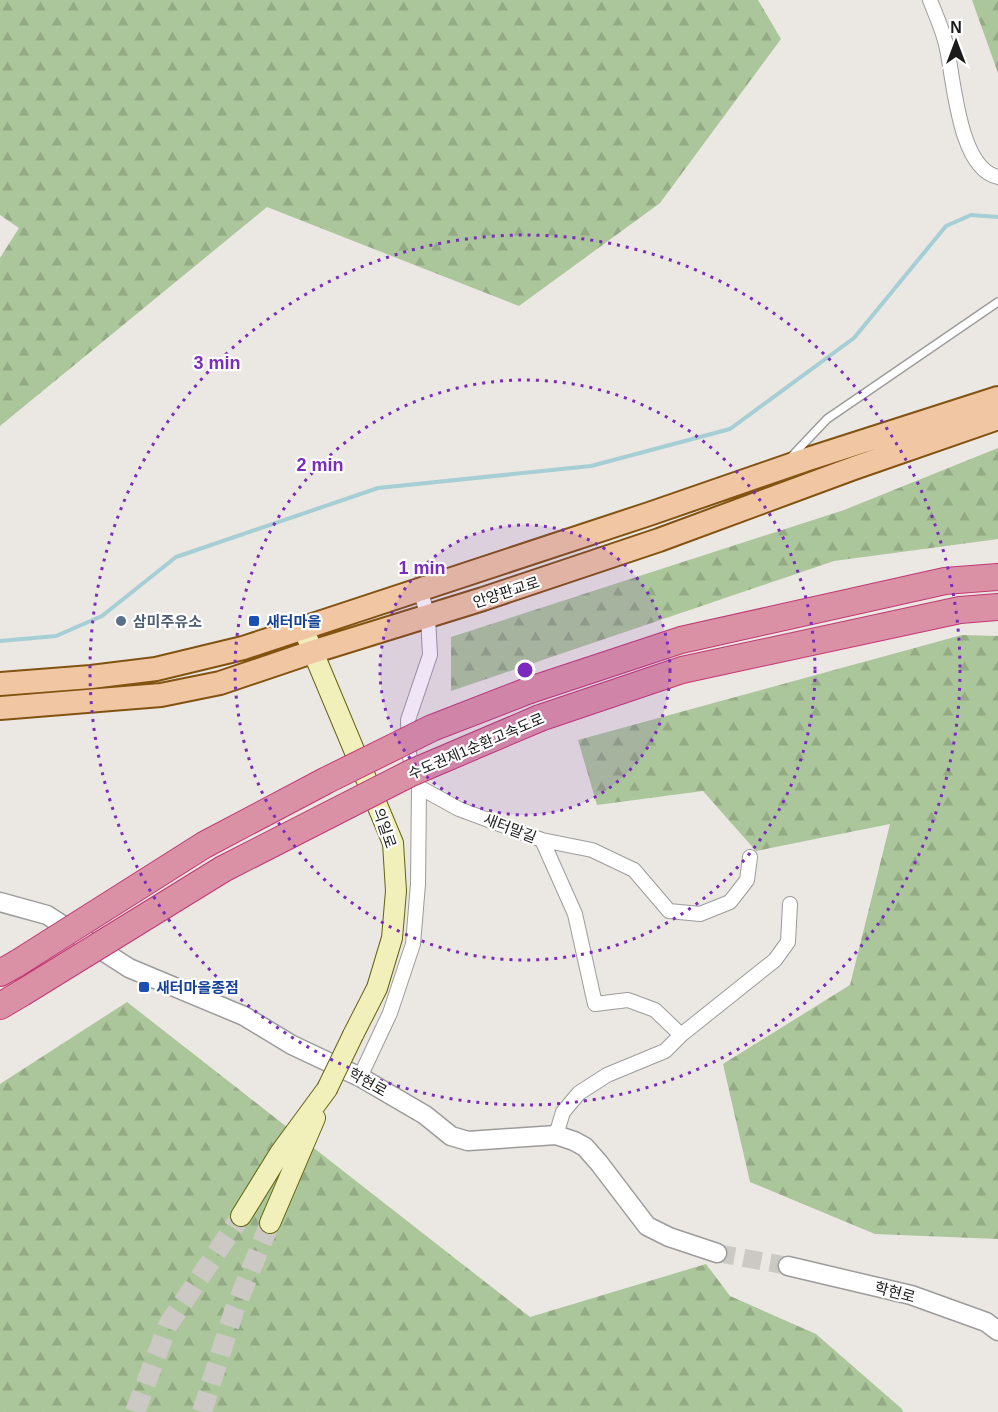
<svg xmlns="http://www.w3.org/2000/svg" width="998" height="1412" font-family="Helvetica,'Noto Sans KR',sans-serif">
	<style>
		.forest { fill: url(#forest-firs) }
		.lines { fill: none; stroke-linecap: round; stroke-linejoin: round }
		.stream { stroke: #a6ced5; stroke-width: 4 }
		.tertiary-tunnel { stroke: #ccc8c4; stroke-width: 18; stroke-dasharray: 18 9; stroke-linecap: butt }
		.secondary-tunnel { stroke: #ccc8c4; stroke-width: 20; stroke-dasharray: 20 10; stroke-linecap: butt }
		.service-casing { stroke: #9c9c9c; stroke-width: 10 }
		.minor-casing { stroke: #9c9c9c; stroke-width: 16 }
		.tertiary-casing { stroke: #9c9c9c; stroke-width: 21 }
		.secondary-casing { stroke: #626410; stroke-width: 22 }
		.primary-casing { stroke: #825210; stroke-width: 26 }
		.motorway-casing { stroke: #c13773; stroke-width: 28 }
		.service { stroke: #fff; stroke-width: 7 }
		.minor { stroke: #fff; stroke-width: 14 }
		.tertiary { stroke: #fff; stroke-width: 18 }
		.secondary { stroke: #f1efba; stroke-width: 20 }
		.primary { stroke: #f0c7a2; stroke-width: 22 }
		.motorway { stroke: #db91a5; stroke-width: 26 }
		.secondary-bridge-casing { stroke: #626410; stroke-width: 22; stroke-linecap: butt }
		.motorway-bridge-casing { stroke: #c13773; stroke-width: 28; stroke-linecap: butt }
		.secondary-bridge { stroke: #f1efba; stroke-width: 20 }
		.motorway-bridge { stroke: #db91a5; stroke-width: 26 }
		.ring { fill: none; stroke: #7b2cbf; stroke-width: 3; stroke-dasharray: 3 6 }
		.service-dot { fill: #5c6f8a; stroke: #fff; stroke-width: 2 }
		.transit-dot { fill: #1a4fb4; stroke: #fff; stroke-width: 2 }
		.labels { text-anchor: middle; dominant-baseline: central; stroke-width: 4.5; stroke-linejoin: round; paint-order: stroke }
		.street-label { font-size: 15px; fill: #1b1b1b; stroke: #fff }
		.service-label { font-size: 15px; font-weight: bold; fill: #4e5e75; stroke: #fff; text-anchor: start }
		.transit-label { font-size: 15px; font-weight: bold; fill: #164399; stroke: #fff; text-anchor: start }
		.centre { fill: #7b2cbf; stroke: #fff; stroke-width: 3 }
		.ring-label { font-size: 18px; text-anchor: middle; font-weight: bold; fill: #7b2cbf; stroke: #fff; stroke-width: 4.5; stroke-linejoin: round; paint-order: stroke }
	</style>
	<defs>
		<pattern id="forest-firs" width="22" height="20" patternUnits="userSpaceOnUse" patternTransform="scale(1.5)"><rect width="22" height="20" fill="#abc69b"/><path d="M5 1l3.5 6h-7zM16 11l3.5 6h-7z" fill="#93aa85"/></pattern>
	</defs>
	<rect width="100%" height="100%" fill="#ebe7e2"/>
	<path class="forest" d="M0 0H758L781 39 660 203 519 306 267 207 0 426V258L19 228 0 215Z
		M972 0H998V73Z
		M998 448V539L834 561 451 691V637L844 510Z
		M962 635 998 636V1239L875 1234 750 1182 723 1064 850 985 890 824 756 851 703 791 597 805 578 740Z
		M127 1002 530 1317 706 1264 730 1296 816 1334 902 1409 903 1412H0V1084Z"/>
	<g class="lines">
		<path class="stream" d="M0 641 56 636 102 616 176 557 378 488 591 466 730 429 854 338 946 226 971 215 998 217"/>
		<path class="tertiary-tunnel" d="M717 1253 788 1266"/>
		<path class="secondary-tunnel" d="M135 1412 168 1325 241 1216
			M202 1412 234 1311 270 1223"/>
		<defs>
			<path id="service" d="M792 456 827 419 998 302"/>
			<path id="minor" d="M930 0C936 16 944 32 947 49 954 81 959 169 998 177
				M420 589 428 617 430 655 408 720 409 754 419 787 459 809 542 840 575 914 595 1004 628 1000 655 1010 681 1035
				M542 840 592 850 634 870 669 911 700 914 730 902 747 880 750 857
				M360 1077 390 1013 413 944 418 884 419 787
				M556 1135 563 1112 579 1093 607 1075 665 1051 681 1035 775 960 788 942 790 904"/>
			<path id="tertiary" d="M0 902 47 915 129 968 244 1016 292 1045 360 1077 425 1115 451 1136 468 1141 556 1135 574 1141 585 1147 599 1163 647 1226 669 1237 717 1253
				M788 1266 911 1295 986 1322 998 1331"/>
			<path id="secondary" d="M303 628 393 843 396 891 392 938 377 988 353 1035
				M241 1216 280 1153 327 1089
				M270 1223 315 1118"/>
			<path id="primary" d="M0 684 91 677 156 669 243 648 649 514 805 460 998 398
				M0 708 161 695 220 683 312 652 483 599 659 540 854 468 998 418"/>
			<path id="motorway" d="M530 690 681 640 945 581 998 577
				M540 718 682 670 960 610 998 607
				M0 973 16 964
				M0 1006 22 993"/>
		</defs>
		<use href="#service" class="service-casing"/>
		<use href="#minor" class="minor-casing"/>
		<use href="#tertiary" class="tertiary-casing"/>
		<use href="#secondary" class="secondary-casing"/>
		<use href="#primary" class="primary-casing"/>
		<use href="#motorway" class="motorway-casing"/>
		<use href="#service" class="service"/>
		<use href="#minor" class="minor"/>
		<use href="#tertiary" class="tertiary"/>
		<use href="#secondary" class="secondary"/>
		<use href="#primary" class="primary"/>
		<use href="#motorway" class="motorway"/>
		<defs>
			<path id="secondary-bridge" d="M327 1089 353 1035"/>
			<path id="motorway-bridge" d="M16 964 204 845 327 780 432 728 530 690
				M22 993 223 869 411 773 540 718"/>
		</defs>
		<use href="#secondary-bridge" class="secondary-bridge-casing"/>
		<use href="#motorway-bridge" class="motorway-bridge-casing"/>
		<use href="#secondary-bridge" class="secondary-bridge"/>
		<use href="#motorway-bridge" class="motorway-bridge"/>
	</g>
	<circle cx="525" cy="670" r="145" fill="#7b2cbf" fill-opacity=".12"/>
	<g class="ring">
		<circle cx="525" cy="670" r="145"/>
		<circle cx="525" cy="670" r="290"/>
		<circle cx="525" cy="670" r="435"/>
	</g>
	<circle class="service-dot" cx="121" cy="621" r="6"/>
	<g class="transit-dot">
		<rect x="248" y="615" width="12" height="12" rx="3"/>
		<rect x="138" y="981" width="12" height="12" rx="3"/>
	</g>
	<g class="labels">
		<g class="street-label">
			<text transform="translate(506 592) rotate(-18)">안양판교로</text>
			<text transform="translate(476 746) rotate(-23)">수도권제1순환고속도로</text>
			<text transform="translate(385 828) rotate(71)">의일로</text>
			<text transform="translate(510 828) rotate(21)">새터말길</text>
			<text transform="translate(368 1082) rotate(29)">학현로</text>
			<text transform="translate(895 1292) rotate(15)">학현로</text>
		</g>
		<g class="service-label">
			<text x="133" y="621">삼미주유소</text>
		</g>
		<g class="transit-label">
			<text x="266" y="621">새터마을</text>
			<text x="156" y="987">새터마을종점</text>
		</g>
	</g>
	<circle cx="525" cy="670" r="9" class="centre"/>
	<g class="ring-label">
		<text x="217" y="369">3 min</text>
		<text x="320" y="471">2 min</text>
		<text x="422" y="574">1 min</text>
	</g>
	<g transform="translate(956 42)" stroke="#ffffff" stroke-width="4.5" paint-order="stroke">
	<path d="M0-4.5L10 22L0 15L-10 22Z" fill="#1b1b1b"/>
	<text y="-9" font-size="16" font-weight="bold" text-anchor="middle" fill="#1b1b1b">N</text>
	</g>
</svg>
